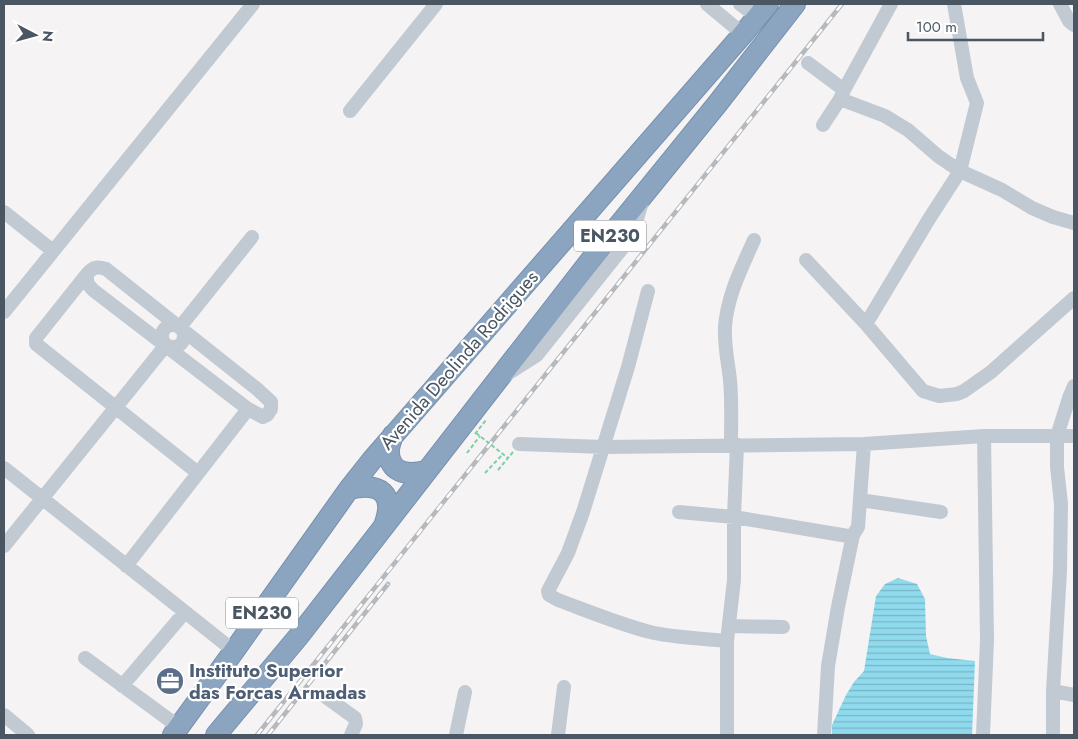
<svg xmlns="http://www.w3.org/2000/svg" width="1078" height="739" font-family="Jost,sans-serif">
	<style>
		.water { fill: url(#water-rules) }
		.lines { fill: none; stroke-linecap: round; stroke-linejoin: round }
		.highway-casing { stroke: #7690ad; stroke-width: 22 }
		.path { stroke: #7ad0a6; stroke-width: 2; stroke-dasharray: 4 2.5; stroke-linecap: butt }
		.minor { stroke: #c1cad2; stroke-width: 14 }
		.highway { stroke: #8ba5c1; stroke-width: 20 }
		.rail-casing { stroke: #b5b8bd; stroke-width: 4.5 }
		.rail { stroke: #fff; stroke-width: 2.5; stroke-dasharray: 8; stroke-linecap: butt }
		.path-bridge { stroke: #7ad0a6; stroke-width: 2; stroke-dasharray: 4 2.5; stroke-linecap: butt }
		.labels { text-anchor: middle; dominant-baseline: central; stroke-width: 4.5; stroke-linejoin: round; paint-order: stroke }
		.shield { fill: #fff; stroke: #808990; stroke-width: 1 }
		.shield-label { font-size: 18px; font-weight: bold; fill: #4a5661 }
		.street-label { font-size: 19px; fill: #4a5661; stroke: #fff }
		.service-label { font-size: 19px; font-weight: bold; fill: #4e5e75; stroke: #fff; text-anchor: start }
	</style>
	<defs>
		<pattern id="water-rules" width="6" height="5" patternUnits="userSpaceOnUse" patternTransform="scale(1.25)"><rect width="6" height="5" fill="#90daee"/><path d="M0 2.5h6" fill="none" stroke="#78b4c4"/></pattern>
	</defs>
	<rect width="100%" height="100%" fill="#f5f3f3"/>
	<path class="water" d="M898 578 917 584 925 599 926 636 930 654 947 658 975 661 972 735H832V725L846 695 854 682 864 671 876 596 885 584Z"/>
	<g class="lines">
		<defs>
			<path id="highway" d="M393 435C391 441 388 448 389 454 391 475 411 475 426 471
				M349 489C380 482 396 493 384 526
				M173 735 234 651 349 489 372 460 743 34 768 4
				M216 735 298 637 597 252 718 103 795 4"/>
		</defs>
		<use href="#highway" class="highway-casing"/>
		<path class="path" d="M475 434 486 420
			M467 453 480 436
			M498 470 513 452
			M485 473 503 454"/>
		<path class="minor" d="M707 4 743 34
			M740 4 757 17
			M1060 4 1069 21 1074 25
			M808 63 844 90 840 99 885 116 908 130 938 156 960 171 1002 190 1032 208 1053 217 1074 223
			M844 90 891 4
			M350 111 436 4
			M823 125 840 99
			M4 212 53 251
			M806 260 866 324 923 391 939 396 957 394 964 391 991 372 1074 298
			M87 274V283L93 290 248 409 263 417 267 415 271 409V402L257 389 106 269C97 266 93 267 87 274L36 338V344L198 473
			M648 291 628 367 583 512 568 553 548 591 549 595 558 600C588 611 619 624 650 632 675 638 701 638 727 641
			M4 312 253 4
			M866 324 929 219 960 171 977 103 967 78 954 4
			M162 336a11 11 0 1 1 22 0a11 11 0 1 1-22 0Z
			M180 327 252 237
			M507 374 537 355 632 236 642 202
			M519 444 604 447 864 444 984 436H1074
			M731 445C731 423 732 401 730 380 728 362 724 345 725 327 727 296 742 267 754 240
			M4 468 185 612 122 686
			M860 500 941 512
			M679 512 734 517 848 536 853 535
			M4 546 166 345
			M126 566 248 409
			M185 612 234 651
			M729 626 783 627
			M85 658 179 727
			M1053 691 1074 695
			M326 697 355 718 356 724 351 735
			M4 715 28 735
			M456 735 465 692
			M558 735 564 687
			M727 735V641L734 580V517L737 445
			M824 735 828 666 838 607 853 535 858 527 864 444
			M983 735 987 640 984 436
			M1053 735V691L1060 571 1061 504 1057 467V436L1069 398 1074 386"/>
		<use href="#highway" class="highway"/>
		<defs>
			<path id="rail" d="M257 735 842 4
				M268 735 388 584"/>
		</defs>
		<use href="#rail" class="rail-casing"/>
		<use href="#rail" class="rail"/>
		<path class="path-bridge" d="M476 433 508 458"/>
	</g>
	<defs>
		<symbol id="office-disc" viewBox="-11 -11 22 22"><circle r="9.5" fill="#5c6f8a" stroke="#fff"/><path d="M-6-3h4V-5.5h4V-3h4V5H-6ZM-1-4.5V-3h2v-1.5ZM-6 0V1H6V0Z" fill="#fff"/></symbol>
	</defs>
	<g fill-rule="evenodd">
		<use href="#office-disc" x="154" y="665" width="32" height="32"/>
	</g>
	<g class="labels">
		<g class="shield">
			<rect x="574" y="220.5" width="72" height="31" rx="4"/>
			<rect x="226" y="597.5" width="72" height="31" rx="4"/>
		</g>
		<g class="shield-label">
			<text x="610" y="236">EN230</text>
			<text x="262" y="613">EN230</text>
		</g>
		<g class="street-label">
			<text transform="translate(459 360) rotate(-49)">Avenida Deolinda Rodrigues</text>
		</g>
		<g class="service-label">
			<text x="189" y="670">Instituto Superior<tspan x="189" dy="22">das Forcas Armadas</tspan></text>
		</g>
	</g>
	<rect width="1078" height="739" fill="none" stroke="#4a5661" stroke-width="10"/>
	<g transform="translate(35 35) rotate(96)" stroke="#ffffff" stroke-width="4" paint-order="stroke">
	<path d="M0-4L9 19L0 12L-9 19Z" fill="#4a5661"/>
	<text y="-8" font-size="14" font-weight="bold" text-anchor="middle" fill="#4a5661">N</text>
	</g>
	<path d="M908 32v8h135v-8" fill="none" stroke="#4a5661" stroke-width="2.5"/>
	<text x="916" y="32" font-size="15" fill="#4a5661" stroke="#ffffff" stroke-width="4" paint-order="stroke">100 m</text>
</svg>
